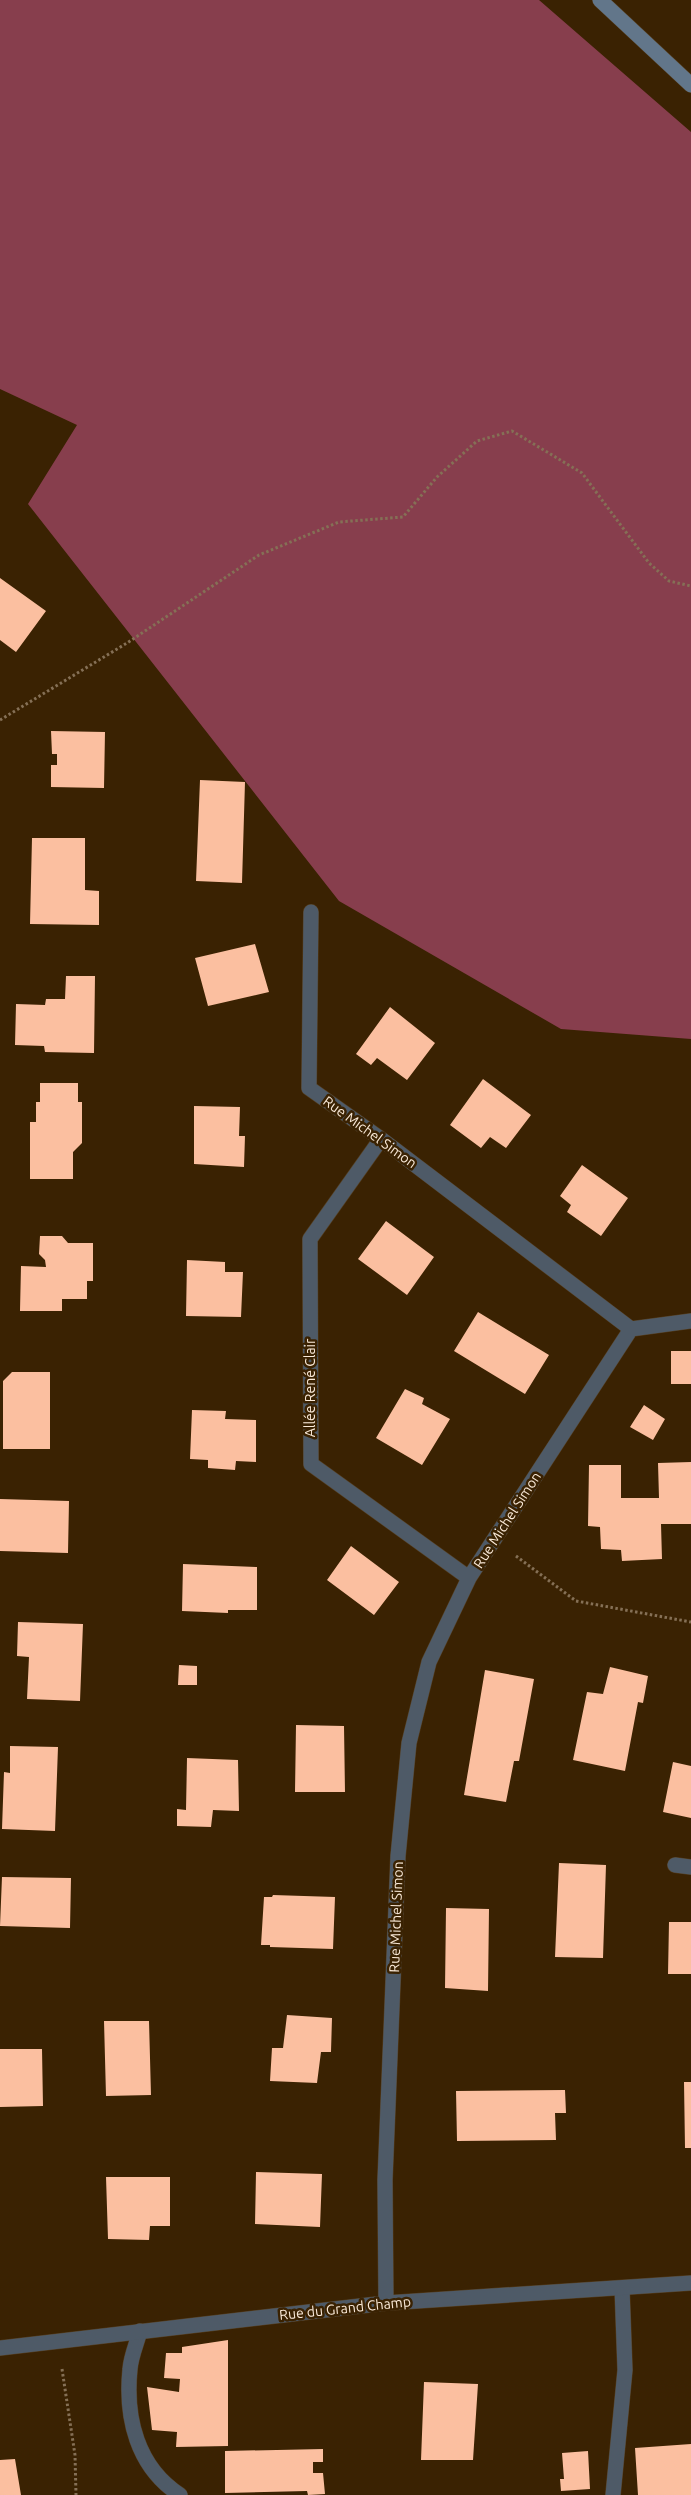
<svg xmlns="http://www.w3.org/2000/svg" width="691" height="2495" font-family="Ubuntu,sans-serif">
	<style>
		.forest { fill: #873e4d }
		.building { fill: #fbbfa0 }
		.lines { fill: none; stroke-linecap: round; stroke-linejoin: round }
		.lane-casing { stroke: #553e20; stroke-width: 16 }
		.street-casing { stroke: #553e20; stroke-width: 16 }
		.secondary-casing { stroke: #553e20; stroke-width: 16 }
		.path { stroke: #857056; stroke-width: 3; stroke-dasharray: 2.5 2.5; stroke-linecap: butt }
		.lane { stroke: #4e5a67; stroke-width: 15 }
		.street { stroke: #4e5a67; stroke-width: 15 }
		.secondary { stroke: #62768a; stroke-width: 15 }
		.labels { text-anchor: middle; dominant-baseline: central; stroke-width: 5; stroke-linejoin: round; paint-order: stroke }
		.street-label { font-size: 14px; fill: #faead9; stroke: #3a2202 }
	</style>
	<rect width="100%" height="100%" fill="#3a2202"/>
	<path class="forest" d="M0 0H539L691 132V1039L561 1029 339 901 28 504 77 425 0 389Z"/>
	<path class="building" d="M0 578 46 611 16 652 0 640Z
		M51 731 105 732 104 788 51 787V765H57V754H52Z
		M200 780 245 782 242 883 196 881Z
		M32 838H85V890L99 891V925L30 924Z
		M255 944 269 992 208 1006 195 958Z
		M66 976H95L94 1053 45 1052 44 1046 15 1045 16 1004 45 1005 46 999H65Z
		M390 1007 435 1043 407 1080 377 1058 371 1065 356 1054Z
		M483 1079 531 1115 506 1148 490 1137 481 1148 450 1125Z
		M40 1083H78V1102H82V1143L73 1152V1179H30V1122H36V1102H40Z
		M194 1106 240 1107 239 1136H245L244 1167 194 1164Z
		M582 1165 628 1198 601 1236 567 1212 571 1205 560 1196Z
		M386 1221 434 1257 407 1295 358 1259Z
		M40 1236H62L68 1243H93V1281H87V1299H62V1311H20L21 1266 46 1267 45 1260 39 1254Z
		M187 1260 225 1262V1272H243L241 1317 186 1316Z
		M478 1312 549 1355 525 1394 454 1351Z
		M671 1351H691V1384H671Z
		M12 1372H50V1449H3V1381Z
		M405 1389 424 1398 422 1404 450 1419 422 1465 376 1438Z
		M644 1405 665 1419 653 1440 630 1427Z
		M192 1410 226 1411 225 1419 256 1420V1462L236 1461 235 1470 208 1468V1460L190 1459Z
		M691 1462V1524H661L662 1559 622 1561 621 1550 601 1549 600 1527 588 1526 589 1465H621V1498H659L658 1463Z
		M0 1499 69 1501 68 1553 0 1551Z
		M351 1546 399 1582 374 1615 327 1580Z
		M183 1564 257 1567V1610H228V1613L182 1611Z
		M18 1622 83 1624 80 1701 27 1699 29 1657 17 1656Z
		M179 1665 197 1666V1685H178Z
		M610 1667 648 1676 643 1703 638 1702 625 1771 573 1760 587 1692 603 1694Z
		M485 1670 534 1679 519 1761H514L506 1802 464 1795Z
		M296 1725 344 1726 345 1792H295Z
		M10 1746 58 1747 55 1831 2 1829 4 1772 10 1773Z
		M187 1758 238 1760 239 1811 213 1810 211 1827 177 1826V1809L186 1810Z
		M673 1762 691 1766V1818L663 1812Z
		M559 1863 606 1865 603 1958 555 1957Z
		M2 1877 71 1878 70 1928 0 1926Z
		M273 1895 335 1897 333 1949 270 1947V1945H261L264 1897H272Z
		M446 1908 489 1909 488 1991 445 1988Z
		M669 1922H691V1974H668Z
		M287 2015 332 2018 331 2052H321L317 2083 270 2081 272 2048H283Z
		M104 2021H149L151 2095 106 2096Z
		M0 2049H42L43 2106 0 2107Z
		M684 2082H691V2148H685Z
		M565 2090 566 2113H555L556 2140 457 2141 456 2091Z
		M256 2172 322 2174 320 2227 255 2224Z
		M106 2177H170V2226H150L149 2240 108 2239Z
		M228 2340V2446L176 2447 177 2432 152 2430 147 2387 179 2392 180 2379 164 2378 166 2353H182V2347Z
		M424 2382 478 2384 473 2460H421Z
		M691 2444V2495H638L635 2448Z
		M323 2449V2462H313V2473H323L325 2494 308 2495 307 2491 225 2493V2451Z
		M588 2451 590 2489 561 2491 560 2479H564L562 2453Z
		M15 2459 21 2495H0V2460Z"/>
	<g class="lines">
		<defs>
			<path id="lane" d="M140 2331C137 2343 131 2356 130 2369 125 2418 137 2467 180 2495
				M613 2495 625 2370 622 2288"/>
			<path id="street" d="M311 912 309 1088 381 1139 631 1329 469 1578 429 1662 409 1743 398 1856 391 2032 385 2180 386 2303
				M381 1139 310 1239 311 1464 469 1578
				M631 1329 691 1321
				M675 1865 691 1867
				M0 2348 386 2303 691 2283"/>
			<path id="secondary" d="M600 0 691 85"/>
		</defs>
		<use href="#lane" class="lane-casing"/>
		<use href="#street" class="street-casing"/>
		<use href="#secondary" class="secondary-casing"/>
		<path class="path" d="M0 720 127 643 259 555 339 522 403 517 437 477 477 441 512 431 582 473 649 563 669 581 691 586
			M516 1556 576 1601 691 1622
			M62 2369 75 2455 76 2495"/>
		<use href="#lane" class="lane"/>
		<use href="#street" class="street"/>
		<use href="#secondary" class="secondary"/>
	</g>
	<g class="labels">
		<g class="street-label">
			<text transform="translate(370 1132) rotate(36)">Rue Michel Simon</text>
			<text transform="translate(310 1388) rotate(-90)">Allée René Clair</text>
			<text transform="translate(507 1520) rotate(-57)">Rue Michel Simon</text>
			<text transform="translate(396 1917) rotate(-88)">Rue Michel Simon</text>
			<text transform="translate(345 2308) rotate(-6)">Rue du Grand Champ</text>
		</g>
	</g>
</svg>
